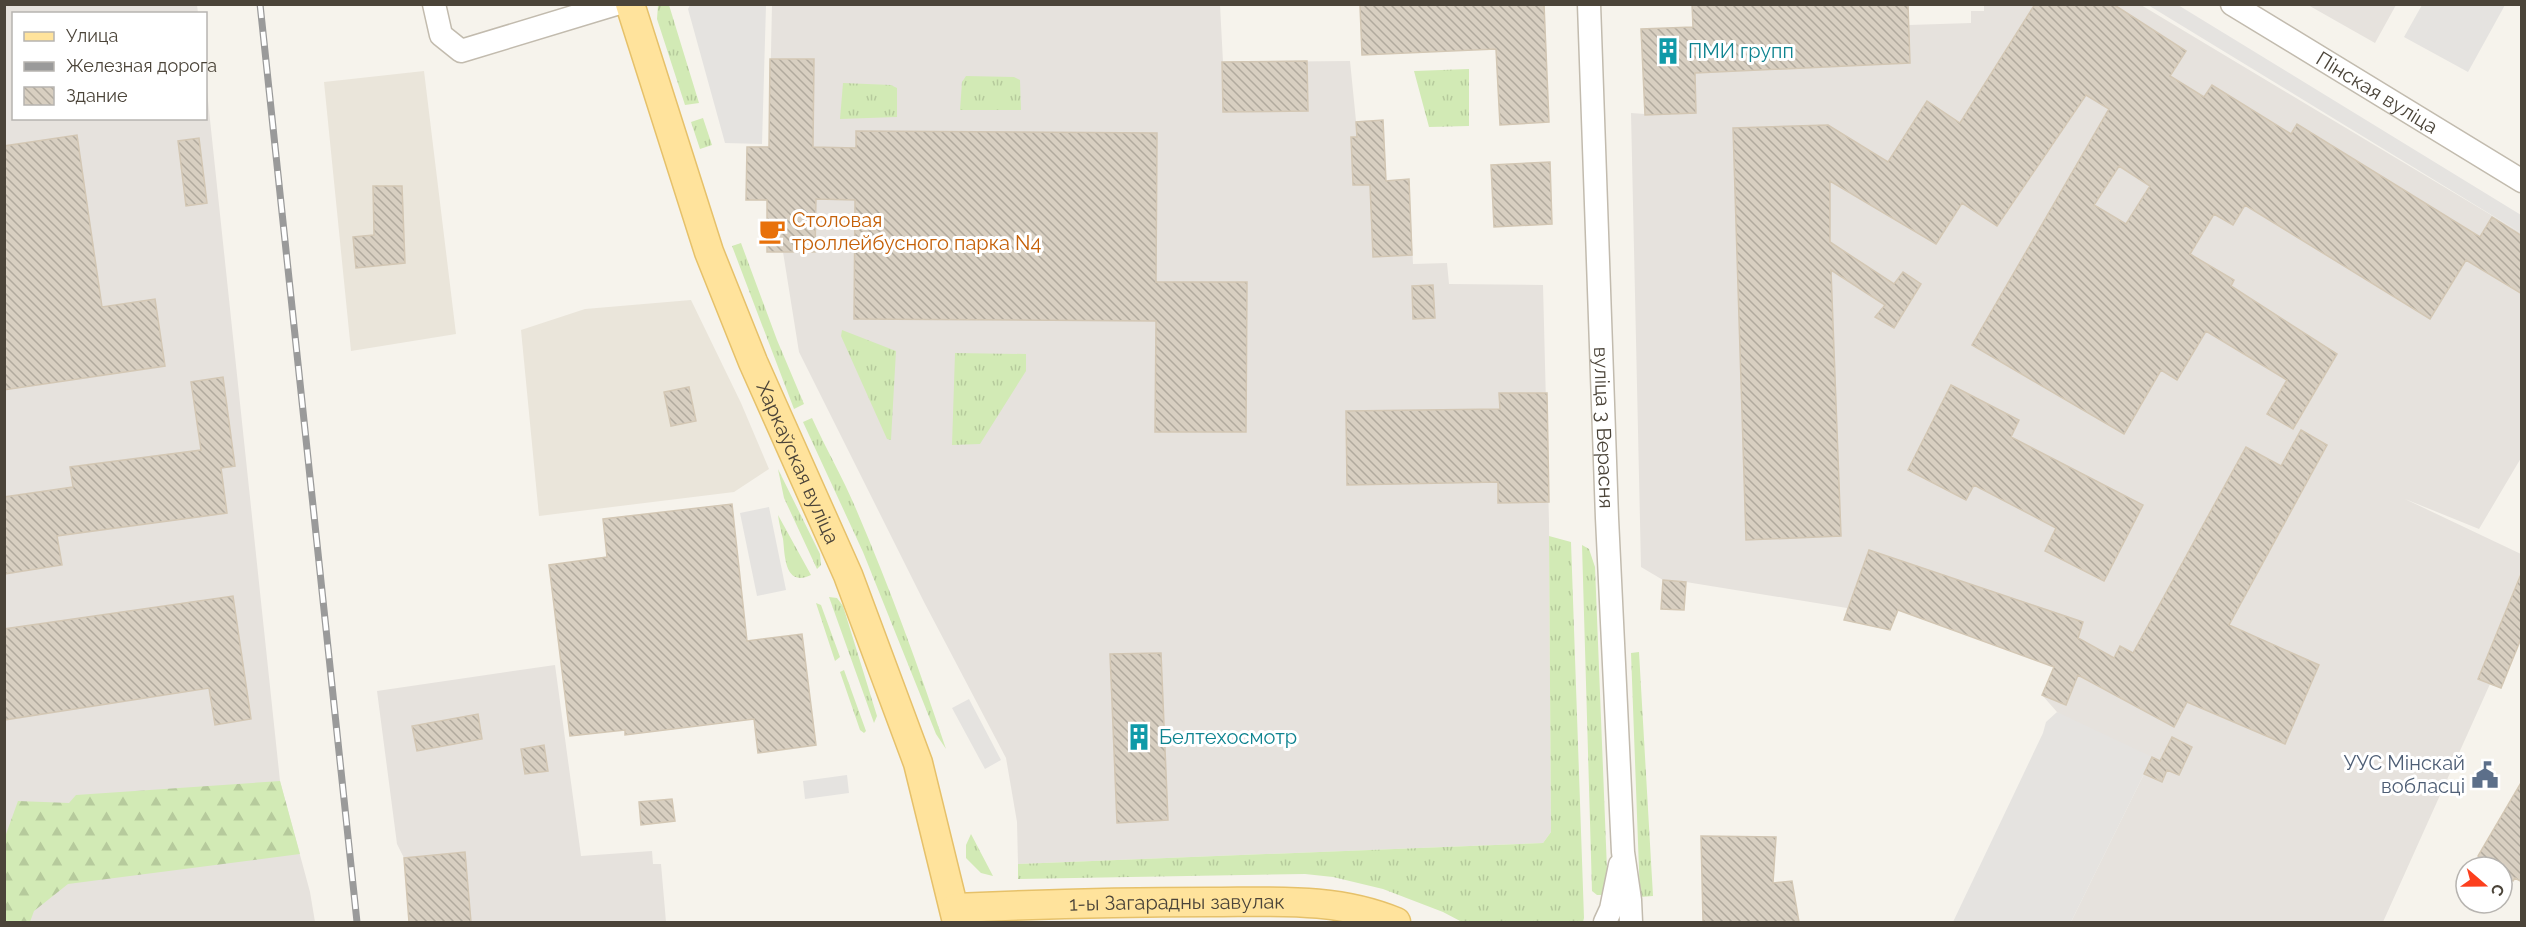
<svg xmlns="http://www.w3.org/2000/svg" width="2526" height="927" font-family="Raleway,sans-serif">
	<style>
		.residential { fill: #eae5da }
		.industrial { fill: #e6e2dd }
		.grass { fill: url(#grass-tufts) }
		.forest { fill: url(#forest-firs) }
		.parking { fill: #e5e3e0 }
		.building { fill: url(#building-back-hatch); stroke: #d3c7b4; stroke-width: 1.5; fill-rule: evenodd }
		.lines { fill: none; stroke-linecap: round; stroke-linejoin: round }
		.minor-casing { stroke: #c2bbae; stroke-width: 25 }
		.major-casing { stroke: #e6c16a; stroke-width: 31 }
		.minor { stroke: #fff; stroke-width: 22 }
		.major { stroke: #ffe39c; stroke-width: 28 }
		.rail-casing { stroke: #9a9a9a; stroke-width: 7 }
		.rail { stroke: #fff; stroke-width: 4.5; stroke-dasharray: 14; stroke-linecap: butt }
		.labels { text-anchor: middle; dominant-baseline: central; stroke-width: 6; stroke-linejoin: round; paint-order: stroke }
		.culture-label { font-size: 20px; fill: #0d838f; stroke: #fff; text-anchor: start }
		.street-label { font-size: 20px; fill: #4b4439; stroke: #fff }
		.food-label { font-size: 20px; fill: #c56008; stroke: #fff; text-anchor: start }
		.service-label { font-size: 20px; fill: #4e5e75; stroke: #fff; text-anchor: end }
	</style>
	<defs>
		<pattern id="grass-tufts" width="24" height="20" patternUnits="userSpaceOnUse" patternTransform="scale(1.5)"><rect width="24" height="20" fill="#d2eab5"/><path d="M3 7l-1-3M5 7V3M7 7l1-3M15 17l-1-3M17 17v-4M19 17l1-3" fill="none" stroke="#b6ca9c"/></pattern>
		<pattern id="forest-firs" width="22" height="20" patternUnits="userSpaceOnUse" patternTransform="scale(1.5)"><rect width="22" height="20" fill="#d2eab5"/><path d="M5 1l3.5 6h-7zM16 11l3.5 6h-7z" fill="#b6ca9c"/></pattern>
		<pattern id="building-back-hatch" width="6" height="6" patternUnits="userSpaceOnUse" patternTransform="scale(1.5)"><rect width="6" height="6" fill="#d8cfc1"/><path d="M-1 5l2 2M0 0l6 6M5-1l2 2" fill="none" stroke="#b1aa9e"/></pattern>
	</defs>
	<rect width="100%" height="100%" fill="#f6f3ec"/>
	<path class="residential" d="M424 71 456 334 351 351 324 82Z
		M691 300 741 403 769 469 734 492 539 516 521 330 585 309Z"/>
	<path class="industrial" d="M5 5H197L198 13 14 14V118H206V82L280 781 310 892 315 922H5Z
		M772 5H1220L1223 62 1350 61 1356 121 1383 120 1386 180 1409 179 1413 264 1447 263 1449 284 1543 285 1549 522 1551 832 1543 843 1018 864 1017 822 1006 758 924 602 799 352 783 252H767V201L746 200 747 147 769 146Z
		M1692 5H1908L1909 25 1971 23V11H1984V5H2141L2521 233V458L2479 529 2405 499 2521 554V572L2478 679 2490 684 2383 922H2071L2144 774 2057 712 2042 695 2054 667 1898 610 1890 630 1844 620 1847 608 1686 582 1663 580 1641 567 1631 113 1645 114 1641 29 1692 27Z
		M2308 5H2396L2375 43Z
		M555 665 581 856 652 851 653 864H661L666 922H409L404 858 397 844 377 691Z"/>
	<path class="grass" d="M658 5H669L699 103 685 105 657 19Z
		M1469 69V126L1429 127 1414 71Z
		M966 76 1014 77 1020 80 1021 110H960L962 82Z
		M843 83 891 85 897 88V117L840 119Z
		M703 118 712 145 700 149 691 122Z
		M741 243 777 340 804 404 794 409 732 246Z
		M842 330 896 351 891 440 887 439 841 336Z
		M955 353 1026 354V371L980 444 952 445Z
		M812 418C826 449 843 478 856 509 890 588 919 668 946 749L936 734 863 552 803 422Z
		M778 469 820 554 821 565 817 569 784 498Z
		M778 515 811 575C784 588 785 554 783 539 781 531 779 523 778 515Z
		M1549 536 1571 542 1584 918 1583 922H1462L1443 912 1383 889 1333 877 1305 874 1018 879V864L1543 843 1551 832Z
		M1582 545 1589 549 1595 567 1608 895H1597L1592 891Z
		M829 597 837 598 843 606 877 716 874 723Z
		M816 603 821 605 840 657 835 661Z
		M1639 652 1653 896 1640 897 1631 653Z
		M844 670 866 731 864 733 860 730 840 672Z
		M971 834 993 876 981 873 966 858V845Z"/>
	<path class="forest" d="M280 781 300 854 68 884 34 911 30 922H5V837L18 801 69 803 76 795Z"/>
	<path class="parking" d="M690 5H766L762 144 725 143 688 9Z
		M2148 5H2178L2521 215V233Z
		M2422 5V4L2505 5 2468 72 2404 37Z
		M769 507 786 590 757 596 740 513Z
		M969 699 1001 760 985 769 952 708Z
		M2057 712 2152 757 2144 774 2071 922H1953L2043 733 2046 722Z
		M847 775 849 793 805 799 803 781Z"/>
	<path class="building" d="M1544 4 1549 122 1500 125 1496 49 1362 55 1360 5Z
		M1692 4H1908L1910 63 1695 73 1696 113 1645 115 1641 29 1693 27Z
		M2035 4H2113L2186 51 2170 76 2204 97 2212 85 2291 134 2297 124 2480 237 2492 217 2522 236V294L2466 260 2430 319 2245 205 2233 225 2214 214 2190 254 2234 280 2231 286 2337 354 2293 429 2267 414 2287 380 2206 331 2177 380 2161 370 2124 434 1972 345 2109 109 2086 95 1997 226 1962 203 1936 244 1830 181V242L1894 284 1903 272 1921 284 1894 328 1875 317 1885 305 1831 270 1841 536 1746 540 1733 128 1828 125 1888 162 1927 101 1960 123ZM2119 166 2150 186 2126 224 2094 205Z
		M770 59H814L813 147 856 148V131L1157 133 1156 282H1247L1246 432H1155L1156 321 854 319 855 200 816 199 815 252H767V200H746L747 147H769Z
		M1307 61 1308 111 1223 112 1222 62Z
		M1383 120 1386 181 1409 179 1412 255 1373 257 1370 185H1353L1351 137H1357L1356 122Z
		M77 135 102 307 155 299 165 366 4 390V146Z
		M199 138 207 203 186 206 178 141Z
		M1550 162 1552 224 1494 227 1491 165Z
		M373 186H402L405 263 356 268 353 237 374 235Z
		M1433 285 1435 318 1413 319 1412 286Z
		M223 377 235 466 221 468 227 513 57 536 62 565 4 574V497L73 487 70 467 201 450 191 382Z
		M1951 385 2019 420 2011 437 2143 505 2104 581 2045 551 2056 528 1974 485 1966 500 1908 470Z
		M689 387 696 421 671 426 664 392Z
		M1499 393H1547L1549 502 1498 503V482L1347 485 1346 411 1500 409Z
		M2301 430 2327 445 2229 625 2319 665 2285 744 2187 702 2174 727 2078 675 2066 705 2042 695 2054 667 1898 610 1890 630 1844 620 1869 550 2083 622 2078 638 2114 658 2120 646 2133 653 2246 447 2281 466Z
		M732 504 747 641 802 634 816 745 758 753 754 719 625 735V730L570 736 549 565 607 557 603 519Z
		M2521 574 2522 636 2501 688 2478 679Z
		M1663 580 1686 582 1684 610 1661 609Z
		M233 596 251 719 215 725 209 688 4 720V629Z
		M1161 653 1168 820 1117 823 1110 654Z
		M478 714 482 739 417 751 412 726Z
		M2172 737 2192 747 2179 775 2167 770 2162 782 2144 774 2152 757 2160 761Z
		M544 745 548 771 525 774 521 749Z
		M2522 781V882L2515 878 2513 881 2502 873V867H2494L2478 856Z
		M672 799 675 821 641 825 639 802Z
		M1701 836 1776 837 1773 883 1792 881 1799 922H1703Z
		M465 852 471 922H409L404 858Z"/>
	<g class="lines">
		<defs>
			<g id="minor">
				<path d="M434 4 441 35 461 51 616 4"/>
				<path id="s1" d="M1589 4 1607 518 1623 852 1630 900 1631 922"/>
				<path id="s2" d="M2232 4 2522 181"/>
				<path d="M1605 922 1611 909 1620 865"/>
			</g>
			<g id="major">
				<path id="s3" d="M630 4 709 252 753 362 848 575 918 763 957 922"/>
				<path id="s4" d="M955 908C1041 904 1126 902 1211 902 1273 902 1337 897 1396 922"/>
			</g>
		</defs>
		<use href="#minor" class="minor-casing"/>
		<use href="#major" class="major-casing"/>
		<use href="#minor" class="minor"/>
		<use href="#major" class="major"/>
		<defs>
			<path id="rail" d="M260 4 357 922"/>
		</defs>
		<use href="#rail" class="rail-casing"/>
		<use href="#rail" class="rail"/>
	</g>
	<defs>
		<symbol id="building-bare" viewBox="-9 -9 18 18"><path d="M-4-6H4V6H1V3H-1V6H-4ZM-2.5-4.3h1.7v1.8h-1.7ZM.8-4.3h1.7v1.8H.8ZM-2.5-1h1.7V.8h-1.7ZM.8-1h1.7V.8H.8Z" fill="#0f9aa8" stroke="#fff" stroke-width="2.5" paint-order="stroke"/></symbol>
		<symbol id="cafe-bare" viewBox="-9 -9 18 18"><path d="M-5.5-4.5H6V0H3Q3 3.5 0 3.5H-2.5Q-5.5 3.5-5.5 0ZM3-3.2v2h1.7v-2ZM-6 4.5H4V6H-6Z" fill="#e8710a" stroke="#fff" stroke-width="2.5" paint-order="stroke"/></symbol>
		<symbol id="civic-bare" viewBox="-9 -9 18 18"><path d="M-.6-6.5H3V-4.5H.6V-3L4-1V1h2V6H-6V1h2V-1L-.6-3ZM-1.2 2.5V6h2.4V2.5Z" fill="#5c6f8a" stroke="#fff" stroke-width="2.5" paint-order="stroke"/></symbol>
	</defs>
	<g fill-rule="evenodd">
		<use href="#building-bare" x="1649" y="32" width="38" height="38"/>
		<use href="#cafe-bare" x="753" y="212" width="38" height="38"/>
		<use href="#building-bare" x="1120" y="718" width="38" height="38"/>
		<use href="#civic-bare" x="2466" y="756" width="38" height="38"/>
	</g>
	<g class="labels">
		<g class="culture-label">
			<text x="1688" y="51">ПМИ групп</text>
			<text x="1159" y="737">Белтехосмотр</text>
		</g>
		<g class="street-label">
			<text stroke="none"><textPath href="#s2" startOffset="170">Пінская вуліца</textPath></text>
			<text stroke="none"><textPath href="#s1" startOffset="424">вуліца 3 Верасня</textPath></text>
			<text stroke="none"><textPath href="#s3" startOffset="489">Харкаўская вуліца</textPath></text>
			<text stroke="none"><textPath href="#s4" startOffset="222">1-ы Загарадны завулак</textPath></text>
		</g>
		<g class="food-label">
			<text x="792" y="220">Столовая<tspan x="792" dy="23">троллейбусного парка N4</tspan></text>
		</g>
		<g class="service-label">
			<text x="2465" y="763">УУС Мінскай<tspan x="2465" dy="23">вобласці</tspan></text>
		</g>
	</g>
	<rect width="2526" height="927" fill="none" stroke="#4b4439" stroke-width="12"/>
	<rect x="12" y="12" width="195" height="108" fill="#ffffff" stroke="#b7b4b0" stroke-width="1.5"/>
	<rect x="24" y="32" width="30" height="9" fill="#ffe39c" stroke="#b7b4b0" stroke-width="1.5"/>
	<text x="66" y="42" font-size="18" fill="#4b4439">Улица</text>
	<rect x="24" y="62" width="30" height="9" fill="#9a9a9a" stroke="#b7b4b0" stroke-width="1.5"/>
	<text x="66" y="72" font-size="18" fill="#4b4439">Железная дорога</text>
	<rect x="24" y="87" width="30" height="18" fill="url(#building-back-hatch)" stroke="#b7b4b0" stroke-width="1.5"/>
	<text x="66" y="102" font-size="18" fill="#4b4439">Здание</text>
	<g transform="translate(2484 885) rotate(110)"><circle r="28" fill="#ffffff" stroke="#b7b4b0" stroke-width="1.5"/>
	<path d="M0-4.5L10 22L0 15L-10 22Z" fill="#fc3f1d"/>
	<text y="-9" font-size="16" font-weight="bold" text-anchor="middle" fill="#4b4439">С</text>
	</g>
</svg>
